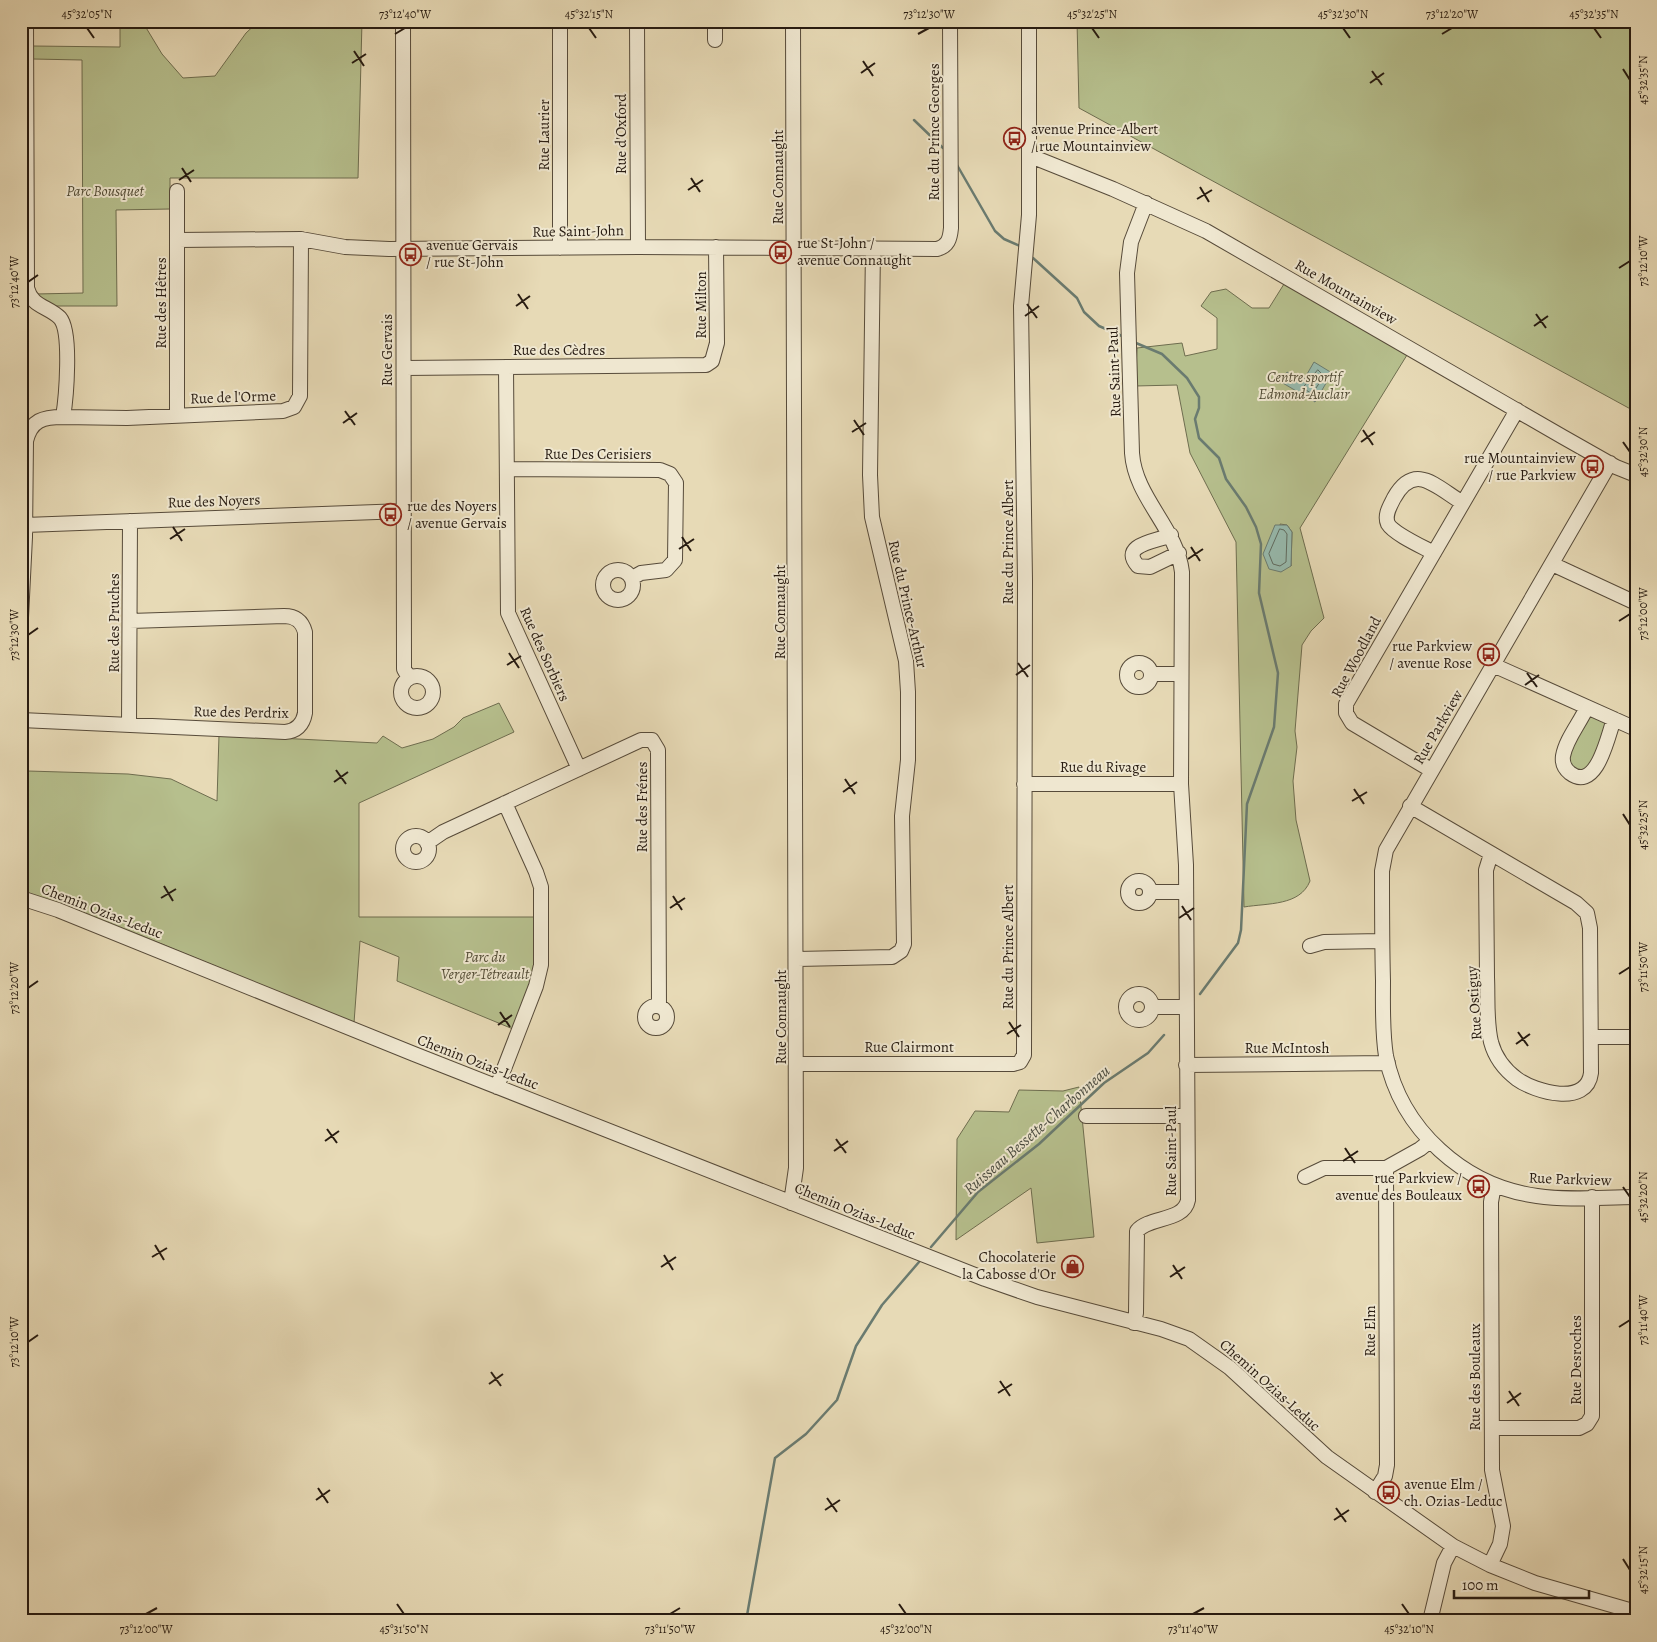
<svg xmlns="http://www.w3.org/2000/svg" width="1657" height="1642" font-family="Alegreya,serif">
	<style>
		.green { fill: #b6bf8d; stroke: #6e6d4f; fill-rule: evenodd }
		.water { fill: #97bbaf; stroke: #6a7b70 }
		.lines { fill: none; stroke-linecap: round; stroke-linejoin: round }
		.shore { stroke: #5f6b60; stroke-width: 1 }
		.stream { stroke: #6a7b70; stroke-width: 2.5 }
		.minor-casing { stroke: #574b3a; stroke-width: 16 }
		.minor { stroke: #efe7d0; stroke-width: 14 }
		.ticks { fill: none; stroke: #271b11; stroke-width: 2 }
		.labels { text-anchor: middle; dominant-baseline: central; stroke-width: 4; stroke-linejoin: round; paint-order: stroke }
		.poi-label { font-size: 15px; fill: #271b11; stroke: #efe7d0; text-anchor: start }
		.street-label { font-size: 15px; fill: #271b11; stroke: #efe7d0 }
		.park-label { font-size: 15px; font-style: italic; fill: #524c36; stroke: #efe7d0 }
		.water-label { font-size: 16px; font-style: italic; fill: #494b40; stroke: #efe7d0 }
		.neatline { fill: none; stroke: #271b11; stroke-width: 2 }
		.ticks-label { font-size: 12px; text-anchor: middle; fill: #271b11 }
	</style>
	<rect width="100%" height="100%" fill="#e7dab6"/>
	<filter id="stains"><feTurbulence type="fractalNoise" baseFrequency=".004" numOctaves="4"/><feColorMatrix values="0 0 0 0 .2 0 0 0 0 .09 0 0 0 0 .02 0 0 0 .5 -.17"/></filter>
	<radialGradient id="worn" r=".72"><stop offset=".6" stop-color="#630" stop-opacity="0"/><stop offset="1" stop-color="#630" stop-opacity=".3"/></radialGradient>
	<path class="green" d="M120 21H142L162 54 183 78 215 76 246 33 259 21H362L358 178H170V209L116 210 117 306H52L35 294 83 293 82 60 33 59V46L120 47Z
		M1077 21H1636V412L1079 108Z
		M1284 284 1407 355 1300 528 1324 618 1311 631 1302 645 1295 731 1297 747 1293 781 1296 820 1310 881C1300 906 1268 903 1244 907L1236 542 1190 453 1177 385 1135 386 1137 348 1182 343 1185 356 1217 349V318L1201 306 1211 292 1226 289 1252 308H1269ZM1280 524 1287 525 1292 532 1291 566Z
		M499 703 514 732 359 803V917H535V959L533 976 513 1029 397 981 399 957 360 941 354 1023 137 934 25 892 28 771 128 774 171 779 217 801 219 735 377 743 383 736 402 748 433 739 454 727 463 718Z
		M1593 716 1604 722 1606 727 1589 770 1571 771 1567 756 1588 718Z
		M1079 1087 1094 1237 1037 1243 1031 1188 956 1240 957 1139 975 1111 1009 1112 1019 1090 1063 1091Z"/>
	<path class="water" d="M1314 362 1332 373 1315 402 1281 382 1287 372 1303 381Z
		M1275 525H1287L1292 532 1291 566 1281 572 1269 569 1263 554Z"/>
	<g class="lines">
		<path class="shore" d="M1318 370 1324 376 1312 394 1303 388Z
			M1280 529 1284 530 1287 534 1286 562 1280 566 1273 564 1269 554Z"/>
		<path class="stream" d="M914 120 943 148
			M957 165 995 231 1004 239 1020 246
			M1033 258 1077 298 1084 312 1099 326 1122 336
			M1136 343 1162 354 1187 378 1199 397V408L1195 419 1199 438 1219 458 1226 479 1246 507 1256 527 1261 544 1259 593 1278 673 1274 727 1247 804 1241 930 1238 943 1200 994
			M931 1247 978 1192 1039 1144 1104 1083 1148 1053 1164 1035
			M746 1621 775 1458 806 1434 837 1400 856 1346 882 1305 919 1262"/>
		<defs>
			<path id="minor" d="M403 21 404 669 409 678
				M560 21V248
				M637 21 638 247
				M715 40V21
				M1029 158 1038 159 1113 189 1206 231 1563 437 1616 467 1636 475
				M177 240 301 239 345 247 389 249 638 247 937 249C948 246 950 239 951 228L950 21
				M506 367 508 613 579 769
				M404 368 706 365 712 361 717 343 716 247
				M177 415V191
				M63 417 127 418 283 411 294 407 300 396 301 239
				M1610 463 1386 850 1382 871C1382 908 1382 944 1383 981 1383 1006 1382 1031 1386 1056 1401 1130 1464 1186 1537 1196 1569 1201 1604 1197 1636 1197
				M507 469 660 470 670 474 676 483 675 560 666 570 641 573 632 578
				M25 525 404 511
				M1171 535C1159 541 1118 544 1138 566L1150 567 1179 553
				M1434 553C1423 547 1394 534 1388 524 1384 515 1390 506 1394 498 1415 461 1436 487 1463 503
				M1552 564 1636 603
				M603 585a15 15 0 1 1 30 0a15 15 0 1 1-30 0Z
				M21 617 25 537 26 441C31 420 43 417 63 417 66 399 72 332 60 318 48 306 32 307 27 288L26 21
				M1127 675a12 12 0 1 1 24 0a12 12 0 1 1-24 0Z
				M1493 665 1636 729
				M1152 674H1181
				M401 692a16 16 0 1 1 32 0a16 16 0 1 1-32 0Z
				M1587 707C1580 723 1566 739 1563 756 1562 763 1565 769 1570 773 1597 793 1608 735 1614 719
				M21 720 285 732C297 731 303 724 305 713V632C302 621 295 616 284 616L130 621
				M129 724 130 521
				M1431 770 1352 723 1346 713V704L1517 410
				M1024 784H1181
				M1410 806 1576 903 1587 913 1590 928 1591 1073C1587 1107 1535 1092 1517 1079 1505 1070 1495 1057 1491 1042 1486 1021 1488 998 1487 977 1487 941 1486 906 1486 870L1491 854
				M403 849a13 13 0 1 1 26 0a13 13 0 1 1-26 0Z
				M427 843 443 832 641 740H652L658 750 659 1006
				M1128 892a11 11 0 1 1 22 0a11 11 0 1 1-22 0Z
				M1150 892H1186
				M21 898 58 910 414 1054 985 1279 1037 1297 1161 1329 1189 1339 1230 1368 1327 1457 1453 1546 1490 1565 1535 1583 1636 1612
				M1310 946 1324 942 1382 941
				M797 959 892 957 901 951 904 944 902 816 908 760V692L906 661 872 517 870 475 873 248
				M1126 1007a13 13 0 1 1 26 0a13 13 0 1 1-26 0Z
				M645 1017a11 11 0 1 1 22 0a11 11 0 1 1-22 0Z
				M1152 1007H1186
				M1591 1037H1636
				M797 1064H1013L1020 1062 1024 1055 1025 580 1021 306 1029 215V21
				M1186 1065 1388 1063
				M497 1087 536 986 541 965V887L536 872 505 803
				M1086 1116H1187
				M1305 1177 1324 1168H1386L1420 1149 1430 1141
				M791 1203 796 1168 793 21
				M1134 1323 1136 1313 1137 1231C1149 1216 1184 1222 1188 1200L1186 865 1181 784 1182 572C1177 528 1135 498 1132 453L1127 273 1131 242 1146 203
				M1492 1428H1579L1587 1424 1592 1416V1197
				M1375 1492 1385 1476 1387 1465 1386 1168
				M1490 1565 1500 1544 1503 1526 1492 1470 1491 1202 1494 1185
				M1430 1621 1444 1563 1453 1546"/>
		</defs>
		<use href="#minor" class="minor-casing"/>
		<use href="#minor" class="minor"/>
	</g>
	<path class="ticks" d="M87 28 94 38M589 28 596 38M1092 28 1099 38M1343 28 1350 38M1594 28 1601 38M395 34 405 28M918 34 929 28M1442 34 1452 28M354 51 364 66M863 61 873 76M352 63 366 54M1623 69 1630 80M1372 71 1382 85M861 73 875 63M1370 83 1384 73M182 168 191 182M691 178 700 192M179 180 194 170M1200 187 1209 202M688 190 703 180M1197 199 1212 190M1619 268 1630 261M28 282 38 275M518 294 528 309M1027 304 1037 318M516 306 530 296M1536 314 1546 328M1025 316 1039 306M1534 326 1548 316M345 411 355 425M854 420 864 435M343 423 357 413M1363 430 1373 445M852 432 866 423M1361 442 1375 432M1623 442 1630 452M173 527 182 541M682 537 691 551M170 539 185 529M1191 547 1200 561M679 549 694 539M1188 559 1203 549M1619 621 1630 614M28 635 38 628M509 653 519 668M1018 663 1028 677M507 665 521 656M1527 673 1537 687M1016 675 1030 665M1525 685 1539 675M336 770 346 784M845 779 855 794M334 782 348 772M1354 789 1364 804M843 792 857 782M1352 801 1367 792M1623 814 1630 825M164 886 173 901M673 896 682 910M161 898 176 889M1182 906 1191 920M670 908 685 898M1179 918 1194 908M1619 974 1630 967M28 988 38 981M500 1012 510 1027M1009 1022 1019 1037M498 1025 512 1015M1518 1032 1528 1046M1007 1034 1021 1025M1516 1044 1530 1034M327 1129 337 1143M836 1139 846 1153M325 1141 339 1131M1345 1148 1355 1163M834 1151 848 1141M1343 1161 1358 1151M1623 1187 1630 1197M155 1245 164 1260M664 1255 673 1270M152 1257 167 1248M1173 1265 1182 1279M661 1267 676 1257M1170 1277 1185 1267M1619 1327 1630 1320M28 1342 38 1335M491 1372 501 1386M1000 1381 1010 1396M489 1384 503 1374M1509 1391 1519 1406M998 1393 1012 1384M1507 1403 1521 1393M318 1488 328 1503M827 1498 837 1512M316 1500 330 1490M1336 1508 1346 1522M825 1510 840 1500M1334 1520 1349 1510M1623 1559 1630 1570M397 1604 404 1614M899 1604 906 1614M1402 1604 1409 1614M146 1614 157 1608M670 1614 680 1608M1193 1614 1204 1608"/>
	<defs>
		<symbol id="bus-ring" viewBox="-11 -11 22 22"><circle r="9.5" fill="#efe7d0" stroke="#8f2418" stroke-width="1.5"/><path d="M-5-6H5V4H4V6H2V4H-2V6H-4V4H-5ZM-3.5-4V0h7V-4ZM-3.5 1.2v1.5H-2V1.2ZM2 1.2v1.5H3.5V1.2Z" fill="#8f2418"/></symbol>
		<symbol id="shop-ring" viewBox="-11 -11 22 22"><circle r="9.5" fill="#efe7d0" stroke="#8f2418" stroke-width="1.5"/><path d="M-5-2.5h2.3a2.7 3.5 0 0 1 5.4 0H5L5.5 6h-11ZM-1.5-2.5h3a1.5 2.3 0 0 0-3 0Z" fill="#8f2418"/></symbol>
	</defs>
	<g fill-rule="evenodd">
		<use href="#bus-ring" x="1002" y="126" width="25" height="25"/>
		<use href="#bus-ring" x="768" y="240" width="25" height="25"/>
		<use href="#bus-ring" x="398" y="242" width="25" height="25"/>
		<use href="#bus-ring" x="1580" y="454" width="25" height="25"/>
		<use href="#bus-ring" x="378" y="502" width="25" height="25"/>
		<use href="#bus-ring" x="1476" y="642" width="25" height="25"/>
		<use href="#bus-ring" x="1466" y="1174" width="25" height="25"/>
		<use href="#shop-ring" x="1060" y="1254" width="25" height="25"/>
		<use href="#bus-ring" x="1376" y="1480" width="25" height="25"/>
	</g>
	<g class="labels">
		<g class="poi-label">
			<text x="1031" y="129">avenue Prince-Albert<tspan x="1031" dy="17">/ rue Mountainview</tspan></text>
			<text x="797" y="243">rue St-John /<tspan x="797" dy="17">avenue Connaught</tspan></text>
			<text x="426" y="245">avenue Gervais<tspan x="426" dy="17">/ rue St-John</tspan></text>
			<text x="1576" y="458" text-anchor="end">rue Mountainview<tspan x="1576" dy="17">/ rue Parkview</tspan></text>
			<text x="407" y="506">rue des Noyers<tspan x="407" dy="17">/ avenue Gervais</tspan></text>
			<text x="1472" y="646" text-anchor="end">rue Parkview<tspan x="1472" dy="17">/ avenue Rose</tspan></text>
			<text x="1462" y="1178" text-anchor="end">rue Parkview /<tspan x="1462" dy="17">avenue des Bouleaux</tspan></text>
			<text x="1056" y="1257" text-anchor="end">Chocolaterie<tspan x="1056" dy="17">la Cabosse d'Or</tspan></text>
			<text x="1404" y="1484">avenue Elm /<tspan x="1404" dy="17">ch. Ozias-Leduc</tspan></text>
		</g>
		<g class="street-label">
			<text transform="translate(934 132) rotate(-90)">Rue du Prince Georges</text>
			<text transform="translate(621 134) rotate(-90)">Rue d'Oxford</text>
			<text transform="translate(544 135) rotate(-90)">Rue Laurier</text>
			<text transform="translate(778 177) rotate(-90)">Rue Connaught</text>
			<text transform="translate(578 231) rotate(-1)">Rue Saint-John</text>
			<text transform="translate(1346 292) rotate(30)">Rue Mountainview</text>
			<text transform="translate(161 303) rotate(-90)">Rue des Hêtres</text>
			<text transform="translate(701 305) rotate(-90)">Rue Milton</text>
			<text transform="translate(387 350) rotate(-90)">Rue Gervais</text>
			<text x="559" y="350">Rue des Cèdres</text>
			<text transform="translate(1114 372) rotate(-92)">Rue Saint-Paul</text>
			<text transform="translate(233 397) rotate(-2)">Rue de l'Orme</text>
			<text x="598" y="454">Rue Des Cerisiers</text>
			<text transform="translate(214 501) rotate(-2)">Rue des Noyers</text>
			<text transform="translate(1008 542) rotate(-90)">Rue du Prince Albert</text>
			<text transform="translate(908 604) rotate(77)">Rue du Prince-Arthur</text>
			<text transform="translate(780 612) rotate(-90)">Rue Connaught</text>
			<text transform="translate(114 623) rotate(-90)">Rue des Pruches</text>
			<text transform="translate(545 654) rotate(66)">Rue des Sorbiers</text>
			<text transform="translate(1356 657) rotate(-62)">Rue Woodland</text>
			<text transform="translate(241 712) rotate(1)">Rue des Perdrix</text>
			<text transform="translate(1438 727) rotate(-60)">Rue Parkview</text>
			<text x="1103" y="767">Rue du Rivage</text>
			<text transform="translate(642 807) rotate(-90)">Rue des Frénes</text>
			<text transform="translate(102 911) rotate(21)">Chemin Ozias-Leduc</text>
			<text transform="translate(1008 947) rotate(-90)">Rue du Prince Albert</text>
			<text transform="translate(1474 1003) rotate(-94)">Rue Ostiguy</text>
			<text transform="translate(781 1017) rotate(-90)">Rue Connaught</text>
			<text x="909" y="1047">Rue Clairmont</text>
			<text x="1287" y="1048">Rue McIntosh</text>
			<text transform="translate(478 1062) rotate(21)">Chemin Ozias-Leduc</text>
			<text transform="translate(1171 1151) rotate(-90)">Rue Saint-Paul</text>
			<text transform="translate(1570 1179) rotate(2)">Rue Parkview</text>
			<text transform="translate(855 1211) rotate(22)">Chemin Ozias-Leduc</text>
			<text transform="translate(1370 1331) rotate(-90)">Rue Elm</text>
			<text transform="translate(1576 1360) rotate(-90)">Rue Desroches</text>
			<text transform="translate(1475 1377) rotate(-90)">Rue des Bouleaux</text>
			<text transform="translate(1270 1385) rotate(42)">Chemin Ozias-Leduc</text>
		</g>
		<g class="park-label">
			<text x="105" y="191">Parc Bousquet</text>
			<text x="1304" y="377">Centre sportif<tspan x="1304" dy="17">Edmond-Auclair</tspan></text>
			<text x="485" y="957">Parc du<tspan x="485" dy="17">Verger-Tétreault</tspan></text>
		</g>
		<g class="water-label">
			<text transform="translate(1037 1130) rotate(-41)">Ruisseau Bessette-Charbonneau</text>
		</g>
	</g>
	<rect width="1657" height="1642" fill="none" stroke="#e7dab6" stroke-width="55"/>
	<path d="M1454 1590v8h135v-8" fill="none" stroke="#271b11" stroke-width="2.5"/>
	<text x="1462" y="1590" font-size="15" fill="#271b11" stroke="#efe7d0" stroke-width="4" paint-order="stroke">100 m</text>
	<rect x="28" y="28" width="1602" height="1586" class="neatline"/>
	<g class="ticks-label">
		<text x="87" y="18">45°32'05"N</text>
		<text x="405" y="18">73°12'40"W</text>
		<text x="589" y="18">45°32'15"N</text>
		<text x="929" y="18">73°12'30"W</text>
		<text x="1092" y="18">45°32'25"N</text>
		<text x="1343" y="18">45°32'30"N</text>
		<text x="1452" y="18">73°12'20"W</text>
		<text x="1594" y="18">45°32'35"N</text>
		<text transform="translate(1643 80) rotate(-90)" y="4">45°32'35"N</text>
		<text transform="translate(1643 261) rotate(-90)" y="4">73°12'10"W</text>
		<text transform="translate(14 282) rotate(-90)" y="4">73°12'40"W</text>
		<text transform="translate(1643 452) rotate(-90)" y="4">45°32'30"N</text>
		<text transform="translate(1643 614) rotate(-90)" y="4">73°12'00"W</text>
		<text transform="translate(14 635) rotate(-90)" y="4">73°12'30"W</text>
		<text transform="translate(1643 825) rotate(-90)" y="4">45°32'25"N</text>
		<text transform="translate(1643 967) rotate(-90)" y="4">73°11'50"W</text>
		<text transform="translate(14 988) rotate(-90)" y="4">73°12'20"W</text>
		<text transform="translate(1643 1197) rotate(-90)" y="4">45°32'20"N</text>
		<text transform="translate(1643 1320) rotate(-90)" y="4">73°11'40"W</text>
		<text transform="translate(14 1342) rotate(-90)" y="4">73°12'10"W</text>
		<text transform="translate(1643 1570) rotate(-90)" y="4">45°32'15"N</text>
		<text x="146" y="1633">73°12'00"W</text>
		<text x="404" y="1633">45°31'50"N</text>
		<text x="670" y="1633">73°11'50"W</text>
		<text x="906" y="1633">45°32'00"N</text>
		<text x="1193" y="1633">73°11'40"W</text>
		<text x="1409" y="1633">45°32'10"N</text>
	</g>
	<rect width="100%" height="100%" filter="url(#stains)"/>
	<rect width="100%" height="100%" fill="url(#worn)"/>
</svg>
